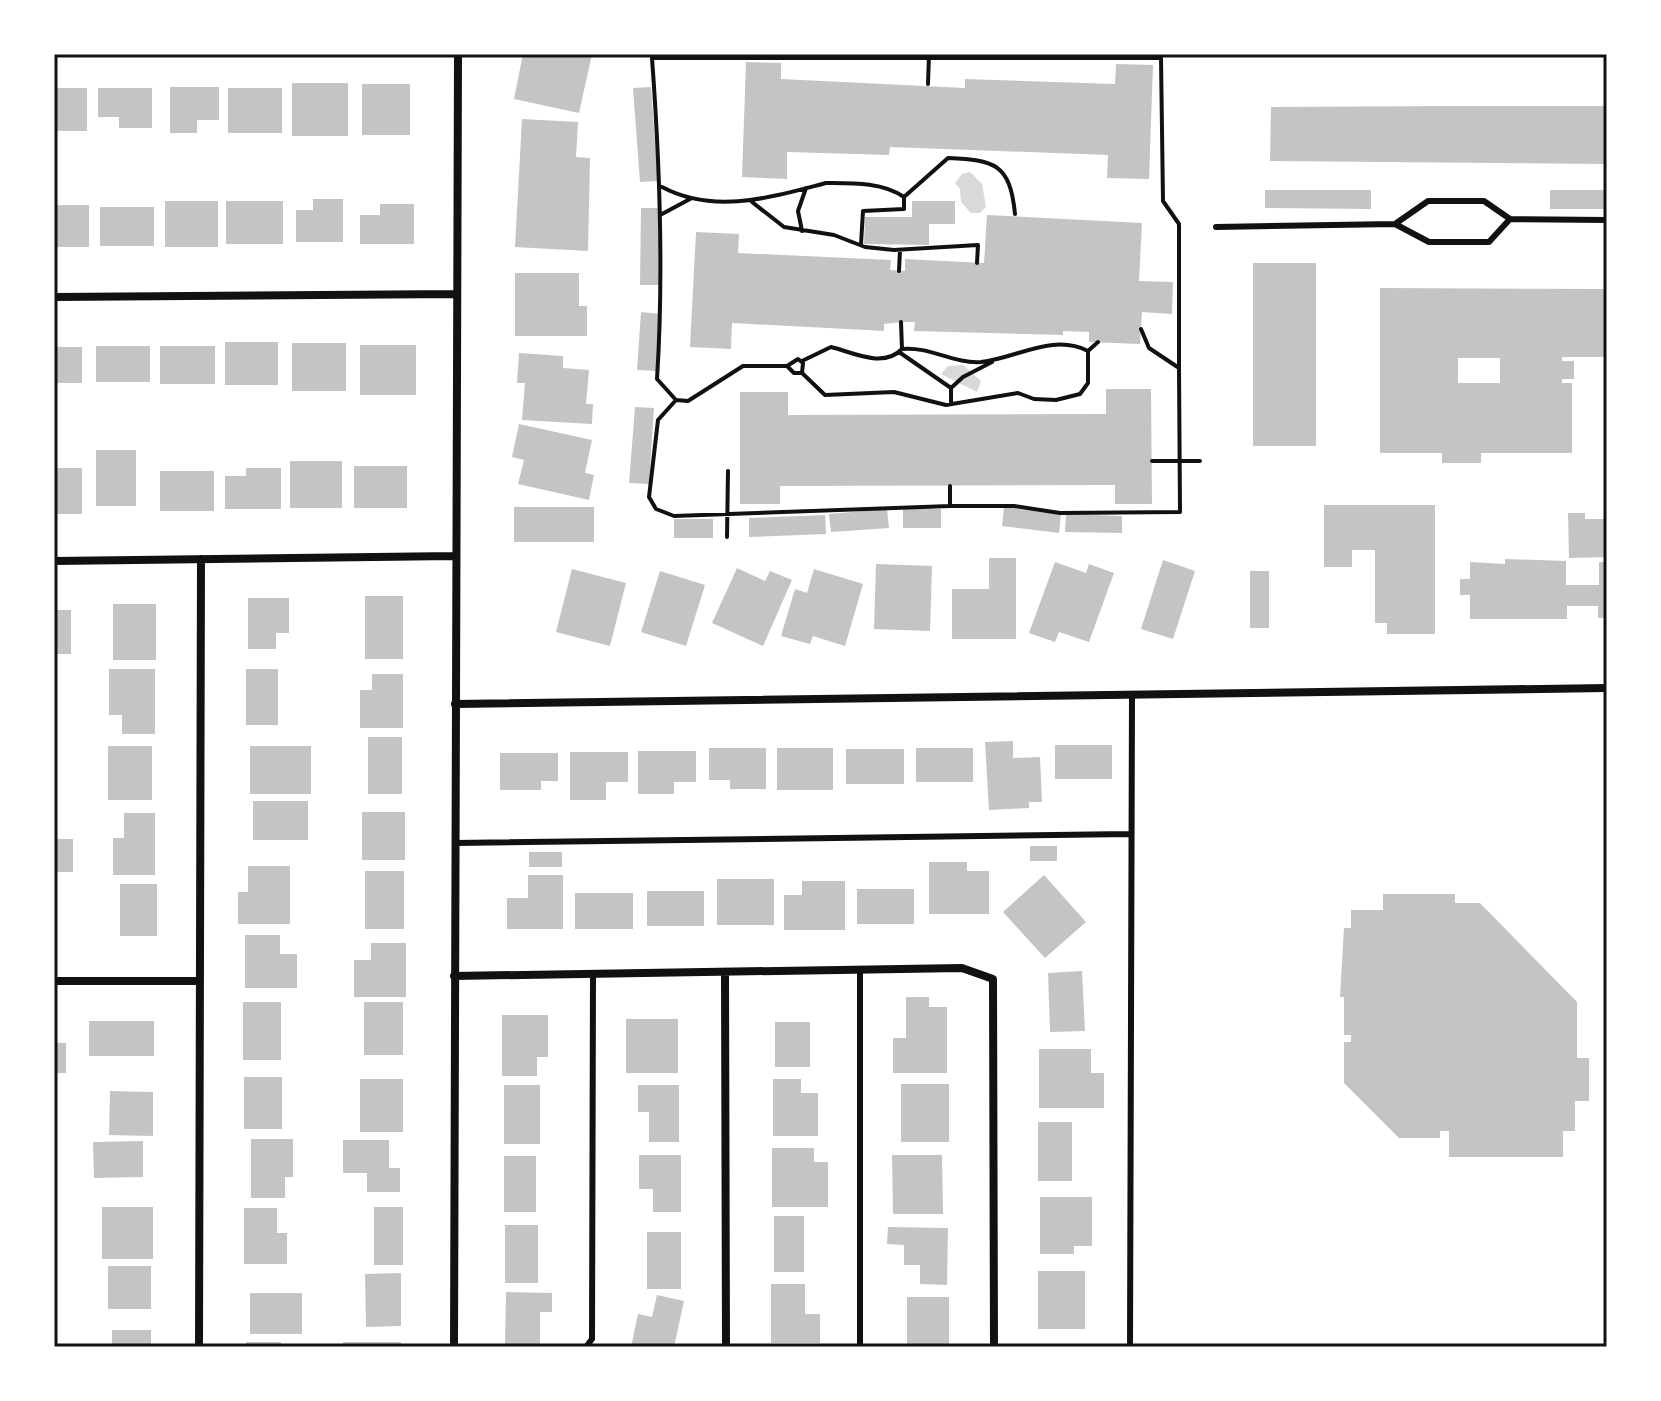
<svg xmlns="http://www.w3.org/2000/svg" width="1661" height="1401" font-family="Arial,sans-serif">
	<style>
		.water { fill: #d9d9d9 }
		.building { fill: #c4c4c4; fill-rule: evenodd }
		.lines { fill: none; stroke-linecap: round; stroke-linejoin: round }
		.path { stroke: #111; stroke-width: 4 }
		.service { stroke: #111; stroke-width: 6 }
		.minor { stroke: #111; stroke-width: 8 }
		.neatline { fill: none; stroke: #111; stroke-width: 3 }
	</style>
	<rect width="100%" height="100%" fill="#fff"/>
	<path class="water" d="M970 172 982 184 986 207 980 213H971L961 202 960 189 955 183 962 174Z
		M963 365 981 381 977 392 941 374 948 366Z"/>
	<path class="building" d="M523 54H592L579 113 514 99Z
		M746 62 781 63V79L965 88V79L1115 84 1116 64 1153 65 1149 179 1107 178 1108 155 890 147 889 155 787 152V179L742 177Z
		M292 83H348V136H292Z
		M362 84H410V135H362Z
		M170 87H219V120H197V133H170Z
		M651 87 658 181 640 182 633 88Z
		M54 88H87V131H54Z
		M98 88H152V128H119V117H98Z
		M228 88H282V133H228Z
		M1456 106H1607V164L1270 161 1271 107Z
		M522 119 578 122 576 157 590 158 588 251 515 247Z
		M1265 190H1371V209L1265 208Z
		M1550 190H1607V209H1550Z
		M313 199H343V242H296V210H313Z
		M165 201H218V247H165Z
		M226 201H283V244H226Z
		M912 201H955V224H929V245L864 244 865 217H912Z
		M380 204H414V244H360V215H380Z
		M54 205H89V247H54Z
		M100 207H154V246H100Z
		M641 208H660L659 285H640Z
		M987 215 1142 223 1139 281 1173 282 1172 314 1142 312 1140 344 1089 342V332L1063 331V335L914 331 915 322H901L884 324V331L732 323 731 349 690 347 696 232 739 234 738 253 891 260 890 270 905 271V259L984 263Z
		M1253 263H1316V446H1253Z
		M515 273H579V306H587V336H515Z
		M1380 288 1607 289V357H1562V361H1574V379H1562V383H1572V453H1481V463H1442V453H1380ZM1458 358H1500V383H1458Z
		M641 312 660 314 657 371 637 370Z
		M225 342H278V385H225Z
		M292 343H346V391H292Z
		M360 345H416V395H360Z
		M96 346H150V382H96Z
		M160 346H215V384H160Z
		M54 347H82V383H54Z
		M519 353 563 356V368L589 370 586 404H593L592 424 522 420 525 383H517Z
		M1106 389H1151L1152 504H1115V485L780 486V504H740V392H788V415L1106 414Z
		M635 407 654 408 649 484 629 483Z
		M519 424 592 440 585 473 594 475 589 500 518 484 524 460 512 457Z
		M96 450H136V506H96Z
		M290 461H342V508H290Z
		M354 466H407V508H354Z
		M54 468H82V514H54Z
		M246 468H281V509H225V476H246Z
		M160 471H214V511H160Z
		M1324 505H1435V634H1387V623H1375V550H1352V567H1324Z
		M514 507H594V542H514Z
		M1004 507 1061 514 1059 533 1002 526Z
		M887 509 889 528 831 532 829 514Z
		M903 509H941V528H903Z
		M1568 513H1585V519H1607V557L1569 558Z
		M1066 514 1122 516V533L1065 532Z
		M825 515 826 534 749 537V518Z
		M674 519H713V538H674Z
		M989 558H1016V639H952V589H989Z
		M1505 559 1566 561V585H1599V562H1607V618H1598V606H1567V619H1470V595H1460V579H1470V562L1505 564Z
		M1163 560 1195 571 1173 639 1141 629Z
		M1055 562 1086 573 1089 564 1114 573 1089 642 1059 632 1055 642 1029 633Z
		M876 564 932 566 930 631 874 629Z
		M737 568 765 581 770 571 792 580 763 646 712 623Z
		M572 569 626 583 610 646 556 632Z
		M814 569 863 584 845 646 813 636 810 644 781 636 795 589 807 593Z
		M660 571 705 585 686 646 641 632Z
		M1250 571H1269V628H1250Z
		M365 596H403V659H365Z
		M248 598H289V633H276V649H248Z
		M113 604H156V660H113Z
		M54 610H71V654H54Z
		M109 669H155V734H122V715H109Z
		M246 669H278V725H246Z
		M372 674H403V728H360V690H372Z
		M368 737H402V794H368Z
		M1013 741V758L1040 757 1042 802H1029V808L989 810 985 742Z
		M1055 745H1112V779H1055Z
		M108 746H152V800H108Z
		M250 746H311V794H250Z
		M709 748H766V789H730V780H709Z
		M777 748H833V790H777Z
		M916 748H973V782H916Z
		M846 749H904V784H846Z
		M638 751H696V782H674V794H638Z
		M570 752H628V782H606V800H570Z
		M500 753H558V781H541V790H500Z
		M253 801H308V840H253Z
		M362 812H405V860H362Z
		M124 813H155V875H113V838H124Z
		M54 839H73V872H54Z
		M1030 846H1057V861H1030Z
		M529 852H562V867H529Z
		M929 862H967V871H989V914H929Z
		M248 866H290V924H238V892H248Z
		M365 871H404V929H365Z
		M528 875H563V929H507V898H528Z
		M1044 875 1086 922 1045 958 1003 912Z
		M717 879H774V925H717Z
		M802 881H845V930H784V895H802Z
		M120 884H157V936H120Z
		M857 889H914V924H857Z
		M647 891H704V926H647Z
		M575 893H633V929H575Z
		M1383 894H1455V903H1480L1577 1002V1058H1589V1101H1575V1131H1563V1157H1449V1131H1440V1138H1399L1344 1083V1042H1351V1035H1344V997H1340L1344 928H1351V910H1383Z
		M245 935H280V954H297V988H245Z
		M371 943H406V997H354V960H371Z
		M1082 971 1085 1031 1050 1032 1048 973Z
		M906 997H929V1007H947V1073H893V1038H906Z
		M243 1002H281V1060H243Z
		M364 1002H403V1055H364Z
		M502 1015H548V1057H537V1076H502Z
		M626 1019H678V1073H626Z
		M89 1021H154V1056H89Z
		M775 1022H810V1067H775Z
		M54 1043H66V1073H54Z
		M1039 1049H1091V1073H1104V1108H1039Z
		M244 1077H282V1129H244Z
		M360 1079H403V1132H360Z
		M773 1079H801V1093H818V1136H773Z
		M901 1084H949V1142H901Z
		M504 1085H540V1144H504Z
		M638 1085H679V1142H649V1112H638Z
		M110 1091 153 1092V1136L109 1135Z
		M1038 1122H1072V1181H1038Z
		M251 1139H293V1177H285V1198H251Z
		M343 1140H389V1168H400V1192H367V1173H343Z
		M143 1141V1177L94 1178 93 1142Z
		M772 1148H814V1162H828V1207H772Z
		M639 1155H681V1212H653V1189H639Z
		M892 1155H942L943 1214H893Z
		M504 1156H536V1212H504Z
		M1040 1197H1092V1246H1074V1254H1040Z
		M102 1207H153V1259H102Z
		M374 1207H403V1265H374Z
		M244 1208H277V1233H287V1264H244Z
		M774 1216H804V1272H774Z
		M505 1225H538V1283H505Z
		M888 1227 948 1228 947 1285 920 1284V1265H904V1245L887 1244Z
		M647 1232H681V1289H647Z
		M108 1266H151V1309H108Z
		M1038 1271H1085V1329H1038Z
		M401 1273V1326L366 1327 365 1274Z
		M771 1284H805V1314H820V1343H771Z
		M506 1292 552 1293V1312H540V1347H505Z
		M250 1293H302V1334H250Z
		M657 1295 684 1301 674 1347H631L638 1314 652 1317Z
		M907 1297H949V1347H907Z
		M112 1330H151V1347H112Z
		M246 1342H281V1347H246Z
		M343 1342H401V1347H343Z"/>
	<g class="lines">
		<path class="path" d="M928 84 929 54
			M662 187C715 215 772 197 826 183 852 183 883 182 904 197L948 158C994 160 1010 163 1015 214
			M752 202 784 227 834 235 865 247 894 250 978 245 977 263
			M662 214 690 199
			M802 231 798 211 806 188
			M861 244 863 211 904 209V197
			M899 271 900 250
			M902 349C929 346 954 364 981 362 1017 358 1053 333 1088 351
			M899 352 951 388V403
			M802 361 831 347C852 352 883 369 902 349L901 322
			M787 366 794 373H802L803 363 798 359 787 366H743L688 401 676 400 657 379C664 271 660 166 652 58H1161L1163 201 1179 224V368
			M802 373 825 395 894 392 946 405 1018 393 1034 399 1056 400 1080 394 1088 383V351L1098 342
			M951 388 963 377 992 362
			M676 400 658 420 649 497 656 509 674 516 950 506H1014L1060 513 1180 512 1179 368 1149 348 1141 329
			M1152 461H1200
			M950 506V486
			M727 537 728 471"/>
		<path class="service" d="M1395 224 1428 201H1484L1510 219 1607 220
			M1216 227 1395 224 1429 242H1489L1510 219
			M455 843 1130 834
			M586 1347 592 1339 593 974
			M860 1347V971
			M1130 1347 1132 694"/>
		<path class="minor" d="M54 297 456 294
			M54 561 454 556
			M455 704 1607 688
			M725 973 726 1347
			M454 976 962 968 993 979 994 1347
			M54 981H200
			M199 1347 201 559
			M454 1347 458 54"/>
	</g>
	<rect width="1661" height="1401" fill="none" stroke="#ffffff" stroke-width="112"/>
	<rect x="56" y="56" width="1549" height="1289" class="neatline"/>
</svg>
